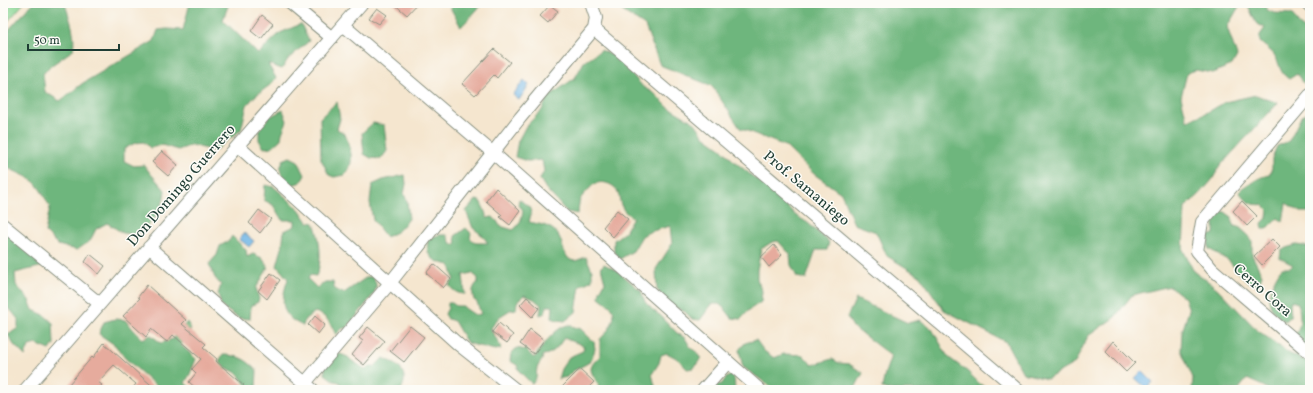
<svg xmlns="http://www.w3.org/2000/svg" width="1313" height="393" font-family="Vollkorn,serif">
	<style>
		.green { fill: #88d593; stroke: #548964 }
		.forest { fill: #6eb67d; stroke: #467a58 }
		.water { fill: #6fb5e6; stroke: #47798d }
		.building { fill: #e6ab9d }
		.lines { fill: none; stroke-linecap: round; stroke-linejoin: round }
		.minor-casing { stroke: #8a9282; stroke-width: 14 }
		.minor { stroke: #fff; stroke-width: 12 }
		.labels { text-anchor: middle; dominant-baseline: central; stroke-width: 3; stroke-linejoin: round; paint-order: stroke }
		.street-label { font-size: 15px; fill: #1f3d34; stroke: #fdfcf7 }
	</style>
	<rect width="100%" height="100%" fill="#fdfcf7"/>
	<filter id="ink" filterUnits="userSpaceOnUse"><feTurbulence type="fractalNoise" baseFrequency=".025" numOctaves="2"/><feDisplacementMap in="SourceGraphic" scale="8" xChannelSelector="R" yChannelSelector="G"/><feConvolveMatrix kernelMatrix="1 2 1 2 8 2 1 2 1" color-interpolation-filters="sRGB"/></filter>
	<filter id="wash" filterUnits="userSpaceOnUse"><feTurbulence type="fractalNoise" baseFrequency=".012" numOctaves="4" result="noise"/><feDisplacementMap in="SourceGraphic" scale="16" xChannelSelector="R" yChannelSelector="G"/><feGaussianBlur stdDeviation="0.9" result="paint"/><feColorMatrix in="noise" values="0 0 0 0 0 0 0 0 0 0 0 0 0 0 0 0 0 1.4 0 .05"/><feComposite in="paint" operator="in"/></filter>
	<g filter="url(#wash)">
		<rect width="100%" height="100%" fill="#f5e6cf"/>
		<path class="green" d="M3 3H24L3 27Z"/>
		<path class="forest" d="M33 3H63L65 4C70 20 76 34 73 50L49 67 43 74 45 92 60 101 83 83 154 41 158 30 167 29 183 30 190 3H229L223 20 258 54 280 33 301 24 309 41 288 59 282 69 268 64 276 78 270 85 255 96 247 105 241 130 214 151 192 145 178 150 162 145 150 148 144 142 135 143 124 149V161L134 166 144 165 150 173 165 190C163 213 153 221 136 235L123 233 107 223 96 229 90 241 77 250 58 245 45 232 50 207C46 200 42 191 37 185 29 175 13 172 3 165V36Z
			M450 3H482C480 8 466 21 461 27L451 9Z
			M614 3H1241L1227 27 1237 56 1232 65 1212 73 1196 70 1187 73 1181 97 1187 121 1210 111 1225 102 1256 95 1278 103 1220 166 1212 180 1199 195 1185 207 1183 250 1193 270 1218 289 1257 330 1290 354 1307 361 1310 366V390H1269L1263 386 1247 379 1238 390H1192L1193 378 1181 350 1182 332 1189 310 1185 298 1170 286 1132 295 1115 317 1088 336 1075 363 1047 379 1023 373 1006 342 944 310 920 276 887 256 876 232 854 224 841 193 814 174 785 146 740 128 712 86 660 65 645 26 615 6Z
			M1247 3H1266L1267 10 1274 13 1292 14 1298 24 1304 29 1310 27V81L1303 83 1297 74 1289 79C1279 72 1281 67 1276 58 1273 51 1265 47 1260 42V35L1265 28 1256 23Z
			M601 50 618 58 643 87 655 94 668 107 695 123 704 136 722 149 734 161 757 180 773 185 786 205 795 215 808 223 829 242 827 250H816L806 279 797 277 791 265 790 254 778 241 772 242 761 249 757 270V279L762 291 761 302 749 310 741 319 732 318 725 309 719 304H712L700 320 692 319 684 311 672 306 657 290 656 269 672 244 670 226 649 232 642 236 633 251 620 259 614 252V240L625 232 633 218C629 215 624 212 622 207 619 202 620 197 618 192 613 182 598 179 591 187 580 199 579 197 578 214L567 212 546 189 540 179 544 171 542 160 527 161 515 157 518 141 526 126 542 110 548 97 575 78 584 62Z
			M337 102 340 119 337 129 345 134C350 148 356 162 345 175L334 177 329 175 321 159 320 118Z
			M283 110 287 121 282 133 281 139 272 147 264 148 259 140V130L269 117Z
			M1310 111V212H1301L1286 203 1283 222 1278 218 1267 229H1263L1262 223 1267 218 1268 210 1263 205 1253 204 1247 201 1240 193 1242 188C1254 183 1255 178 1269 175L1272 168V158L1277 146 1289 141 1301 117Z
			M373 123 384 125 387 151 381 159 371 158 364 154 362 133Z
			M290 157 298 161 305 175 301 182 292 185 283 179 280 169 283 160Z
			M405 175 406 184 404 194 407 201 409 219 398 231 386 237 373 220 370 202 372 185 383 180Z
			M265 185 274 187 299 209 308 222 314 223C320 238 323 262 316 276L310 275 308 279 317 288 325 282H333L334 288 338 291 344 293 367 277H373C377 284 377 288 373 295L347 328H343L336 335C331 324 328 316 315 312L305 319 303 326C299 324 293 321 290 318 279 307 284 291 288 279L277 266 282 248 284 231 295 226V220H282L273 205 264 200Z
			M519 199 530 208 531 214 529 222C543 225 556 226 561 241 563 248 564 253 569 259L575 261 586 257 592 270V280L580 286 576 312 565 321 557 320 552 318 553 306H547L545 313 540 315 541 305 534 299 524 295 517 302 516 309 510 310 499 317 491 328C493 337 499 340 501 349L495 350 467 343 454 321 448 319 445 314 448 308V303H452L456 306H463L466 309 475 315 481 314 477 302 474 300C472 292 472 288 478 282V278L472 273 463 275 465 294C458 294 453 291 449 285L454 279 450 265C434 262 423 256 429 238L439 235H447L451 244 456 245 455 236 466 228 471 233 470 238 476 243H488L482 235 473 228 466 211 476 200 480 201 484 209 487 218 493 217 497 221 500 226 513 230C520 225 522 219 523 210L518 204Z
			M1220 211 1225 212 1232 217V223L1234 226 1239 227 1249 236 1252 242V255L1262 275 1258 285 1246 281 1229 261 1209 249 1208 236 1214 234C1215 225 1212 217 1220 211Z
			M3 229 47 265 15 273 16 285 29 300 33 310 44 315 53 323 54 344 50 350 36 344 29 346 25 356 14 345 8 335 18 328V319L9 308 3 305Z
			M232 236 246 250 247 257 253 254 262 258 268 267 265 273 256 288 259 299 258 302 251 306 250 319 239 318 222 307 218 294 221 285 215 278 209 264 217 255 220 246 229 241Z
			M1296 245 1310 247V353L1296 334C1302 325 1300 313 1298 303L1291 301 1290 304 1291 316 1286 321C1277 320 1268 306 1269 297 1269 290 1278 271 1282 268H1290L1293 265 1280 258 1281 251 1286 248Z
			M604 264 618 271 641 291 645 302 654 311 661 316 677 333 685 338 691 348 698 353 701 358 694 368 687 369 678 359 667 353 661 355 659 363 652 374 656 390H596L599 386C592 371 585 370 600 356V339C608 332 621 315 609 305 606 302 602 300 599 297L600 291 605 282 601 267Z
			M856 299 908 323 920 320 932 329 948 357 968 372 980 384 994 390H888L882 388 885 373 891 356 853 327 847 317Z
			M115 319 125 320 142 339 151 335 161 343 173 339 187 322 191 329 181 345 196 359 190 374 185 383 193 390H164L154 384 125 358 115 345 99 334 104 322Z
			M568 325 581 329 594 342 595 349 592 358 588 363 573 371 567 377 558 379 561 369 569 357 583 351 584 347C578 342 570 341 564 338 558 346 554 354 543 355 542 362 541 361 538 366 534 374 540 375 532 384L520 372 517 365 510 361 511 354 516 348 526 350 534 358C542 347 554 328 568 325Z
			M756 340 764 351 774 358 784 354 803 355 812 365 832 359 839 363 849 364 863 373 854 390H774C765 381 753 375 743 367L739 350 745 343Z
			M340 354 348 357 352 361 365 369 372 366 373 368 383 358C392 361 406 369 404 381 404 384 402 387 401 390H363L356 387 353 390H347L339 382 334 381 325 374V366L335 356Z
			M223 355C239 355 245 359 257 370L256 390H246V385L237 373 223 366 219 361Z
			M731 375C736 379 734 384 735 390H717V385L722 384 725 379Z"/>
		<path class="water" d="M524 80 529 85 519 100 513 95Z
			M244 233 254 241 249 247 239 239Z
			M1142 371 1153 382 1147 389 1135 378Z"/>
		<g id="blocks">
			<path class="building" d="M393 3H418L407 15Z
				M550 5 558 11 548 23 540 16Z
				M377 8 387 15 379 24 369 18Z
				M262 15 273 24 261 39 251 31Z
				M494 49 510 62 497 78 494 75 475 95 462 84Z
				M162 151 178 165 168 176 152 162Z
				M496 188 520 211 510 225 500 217 502 215 486 201Z
				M1242 201 1257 216 1247 226 1233 211Z
				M259 210 271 219 260 233 249 223Z
				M617 210 628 219 613 237 603 227Z
				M1272 239 1280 247 1262 265 1254 256Z
				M774 245 782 255 769 267 761 257Z
				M90 254 105 266 99 274 85 262Z
				M434 264 451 279 443 288 426 273Z
				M271 273 280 280 267 299 258 291Z
				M147 285 186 320 182 324 206 344 203 347 217 359 216 361 244 385 239 390H198L189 382 196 373 192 369 201 359 173 335 167 342 151 329 146 337 123 316 140 298 138 297Z
				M527 297 539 308 532 317 520 305Z
				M315 316 325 325 318 334 308 325Z
				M499 323 513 335 507 343 492 332Z
				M410 326 424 337 404 362 390 351Z
				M368 327 385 341 364 365 352 355 363 341 359 338Z
				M530 329 544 340 534 354 520 344Z
				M1113 341 1135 363 1126 372 1105 351Z
				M104 343 142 377 157 390H131L136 384 114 365 98 382 102 385 97 390H75L69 384 92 357 93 358Z
				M580 369 594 382 586 390H559Z"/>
		</g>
	</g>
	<g filter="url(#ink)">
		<use href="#blocks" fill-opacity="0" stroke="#8a9282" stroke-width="1"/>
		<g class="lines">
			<defs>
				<path id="minor" d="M290 3 332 38
					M1307 3 1310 6
					M343 25 492 152 760 390
					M594 29 1018 390
					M1310 95 1202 222 1197 251 1212 269 1310 353
					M238 146 459 345 516 390
					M3 225 100 304
					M149 247 313 390
					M305 383 390 283 520 118 594 29 596 18 591 3
					M25 390 362 3
					M703 390 728 362"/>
			</defs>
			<use href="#minor" class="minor-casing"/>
			<use href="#minor" class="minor"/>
		</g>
	</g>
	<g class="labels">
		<g class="street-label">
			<text transform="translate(182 186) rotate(-49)">Don Domingo Guerrero</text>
			<text transform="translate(806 189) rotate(40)">Prof. Samaniego</text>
			<text transform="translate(1262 291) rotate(41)">Cerro Cora</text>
		</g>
	</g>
	<rect width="1313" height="393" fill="none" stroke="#fdfcf7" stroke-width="16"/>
	<path d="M28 44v6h91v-6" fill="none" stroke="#1f3d34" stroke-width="2"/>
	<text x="34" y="44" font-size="12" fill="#1f3d34" stroke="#fdfcf7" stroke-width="3" paint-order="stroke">50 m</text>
</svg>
